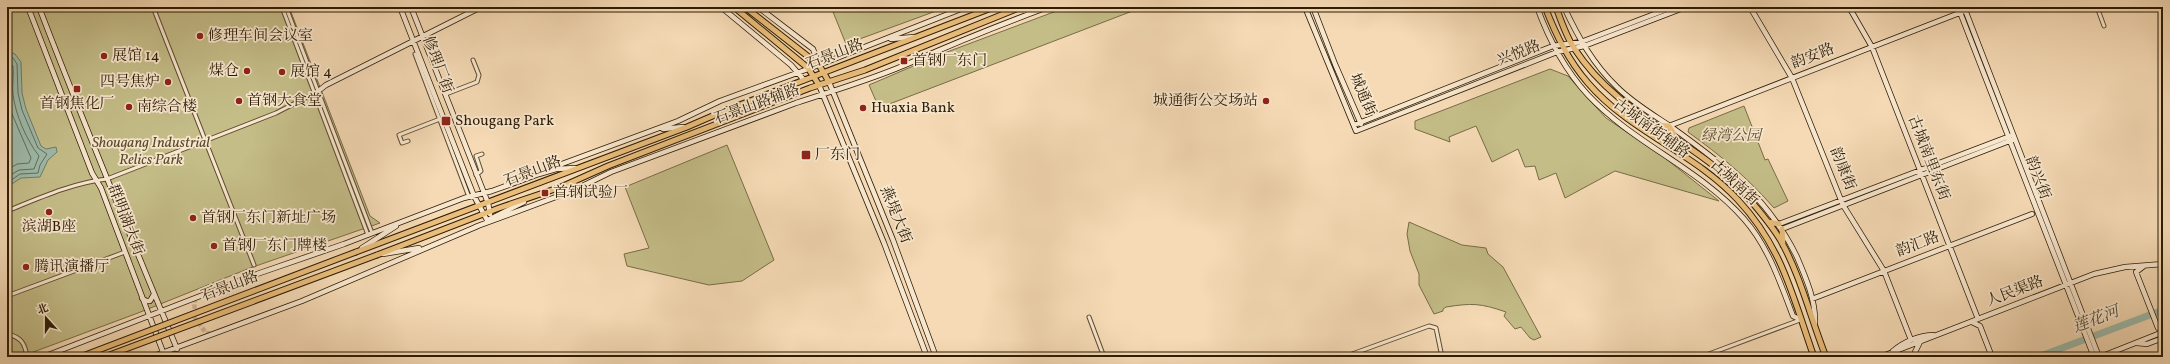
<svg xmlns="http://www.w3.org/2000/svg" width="2170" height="364" font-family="Vollkorn,'Noto Serif SC',serif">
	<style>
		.green { fill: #c4bd88; stroke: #786c46 }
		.water { fill: #9dbbab; stroke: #707b68 }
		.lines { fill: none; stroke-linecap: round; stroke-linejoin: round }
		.shore { stroke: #656c58; stroke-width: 1 }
		.river { stroke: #9dbbab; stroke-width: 7 }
		.secondary-tunnel { stroke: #cdb492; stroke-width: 4.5; stroke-dasharray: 4.5 2; stroke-linecap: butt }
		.street-casing { stroke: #5f4c30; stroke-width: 5 }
		.secondary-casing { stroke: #2d1c04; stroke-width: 6 }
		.primary-casing { stroke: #2d1c04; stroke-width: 7 }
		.street { stroke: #f8e7cf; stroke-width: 3 }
		.secondary { stroke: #f8e7cf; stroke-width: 4.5 }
		.primary { stroke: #eabd7a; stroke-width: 5 }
		.primary-bridge-casing { stroke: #2d1c04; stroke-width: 7; stroke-linecap: butt }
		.primary-bridge { stroke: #eabd7a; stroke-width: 5 }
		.poi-dot { fill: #8f2418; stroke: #f8e7cf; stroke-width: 1.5 }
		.labels { text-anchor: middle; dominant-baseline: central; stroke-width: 3.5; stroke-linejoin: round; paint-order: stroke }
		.poi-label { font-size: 15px; fill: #2d1c04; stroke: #f8e7cf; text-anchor: start }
		.street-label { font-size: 15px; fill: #2d1c04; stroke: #f8e7cf }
		.park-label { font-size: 15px; font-style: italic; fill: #5a4c2c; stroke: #f8e7cf }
		.water-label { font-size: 16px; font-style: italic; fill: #4f4c36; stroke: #f8e7cf }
	</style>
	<rect width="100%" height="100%" fill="#f5dab5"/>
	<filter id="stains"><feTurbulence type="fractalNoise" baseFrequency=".005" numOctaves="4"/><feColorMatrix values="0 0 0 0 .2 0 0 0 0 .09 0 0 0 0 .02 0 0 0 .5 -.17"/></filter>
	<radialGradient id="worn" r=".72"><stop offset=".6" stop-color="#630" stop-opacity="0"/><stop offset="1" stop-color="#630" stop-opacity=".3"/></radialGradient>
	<path class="green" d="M7 7H289L370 216 380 223 250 268 138 313 20 357H7Z
		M831 7H947L846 44Z
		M1067 7H1143L879 108 869 85 939 55Z
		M1550 69 1568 76 1606 118 1665 158 1719 201 1615 171 1565 198 1556 173 1539 180 1535 166 1525 167 1518 149 1492 162 1476 126 1449 137 1450 142 1415 129V121Z
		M1744 106 1765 160 1768 159 1788 201 1774 208C1748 178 1720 155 1688 132L1689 128Z
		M727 145 774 260 742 281 709 285 627 266 624 254 649 248 625 187Z
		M1409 222 1462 245 1486 248 1488 254 1503 267 1541 337 1534 340 1530 338 1521 327 1515 329 1504 316 1506 312C1480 303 1472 303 1446 307L1443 309V311L1434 314 1419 285V274L1410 251 1407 234Z"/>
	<path class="water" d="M7 51 15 54 21 62 22 93 26 109 41 146 46 149 56 147 57 152 48 160 40 177 21 178 7 187Z"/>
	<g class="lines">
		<path class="shore" d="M7 55 13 58 17 64 18 93 22 110 38 148 47 154 40 165 38 173 20 174 7 183
			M7 61 13 66C14 75 12 85 13 94 15 114 27 141 39 156L34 169 19 170 7 177
			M7 96 12 114 31 158 29 163 17 164 7 170"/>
		<path class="river" d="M2038 357 2163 310"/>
		<path class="secondary-tunnel" d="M195 298 194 317 206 333 213 334"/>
		<defs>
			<path id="street" d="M153 7 254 265
				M282 7 368 235
				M286 7 372 233
				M2097 7 2104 26
				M415 54 469 197
				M446 94 477 82 479 75 473 60
				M408 141 402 143 399 135 440 119
				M476 175 481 171 476 156 482 154
				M7 211C39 198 72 183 107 179L276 113 317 92
				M7 296 125 252
				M1089 317 1104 357
				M7 334C21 337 25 343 27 357
				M1344 357 1429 326 1436 328 1442 357
				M1701 357 1800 320"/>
			<path id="secondary" d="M28 7 92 173 101 188 163 352
				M39 7C83 122 130 235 177 349
				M400 7 474 196 487 220
				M411 7 488 203 490 214
				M721 7 791 65 804 80
				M758 7 813 49 819 65
				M1027 7 1029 14
				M1305 7 1356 131 1557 52 1584 46 1686 7
				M1313 7 1335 64 1361 124
				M1537 7C1549 40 1564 69 1588 95 1634 144 1699 168 1744 219 1768 246 1780 282 1793 316L1801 320
				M1564 7C1578 37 1593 64 1617 87 1633 103 1652 114 1670 126 1723 164 1768 197 1797 257 1806 278 1816 301 1815 324
				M1750 7 1792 78 1843 205 1884 271 1911 340
				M1849 7 1872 47 1978 319
				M1958 7 2094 357
				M1964 7 2099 357
				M891 39 914 37
				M829 82 893 240 936 357
				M819 85 884 243 927 357
				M317 92 326 85 481 7
				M1354 125 1553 46 1581 42 1673 7
				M1669 126 1962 12
				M663 129 683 127
				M551 168 678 121 720 101 819 65 966 7
				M488 220 524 202
				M1779 224 2010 136
				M475 227 572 191 611 172 796 103C835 90 874 79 912 62 957 42 1002 24 1048 7
				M1782 229 2012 140
				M362 248 396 226
				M383 254 419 248
				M2144 266 2136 272 2158 328 2163 329
				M142 298 146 301H150L154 294
				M1812 299 2032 214
				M1972 322 1980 326 1992 357
				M2137 343 2147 344 2163 338
				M1893 351C1905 341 1917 336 1933 335
				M43 357 257 274 344 244 464 198 492 191 539 174 556 169 575 168
				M151 357 302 301 478 226
				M1880 357 2094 274 2125 267 2163 264
				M1917 357 1915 352 1920 342
				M2100 357 2163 332"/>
			<path id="primary" d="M734 7 808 68 819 85
				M745 7 819 65 829 82
				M1545 7C1556 35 1568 60 1588 83 1630 132 1695 153 1738 200 1783 248 1793 298 1814 357
				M1556 7C1561 21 1566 36 1574 48 1618 116 1692 138 1744 193 1757 208 1771 224 1781 241 1801 277 1811 319 1826 357
				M1655 125 1669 126 1678 141
				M1768 222 1779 224
				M1782 229 1783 245
				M356 252 687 127 724 111 994 7
				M377 255 499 208 561 187 608 166 810 88 865 70 1021 7"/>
		</defs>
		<use href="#street" class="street-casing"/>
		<use href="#secondary" class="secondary-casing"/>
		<use href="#primary" class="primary-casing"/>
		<use href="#street" class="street"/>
		<use href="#secondary" class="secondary"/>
		<use href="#primary" class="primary"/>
		<defs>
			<path id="primary-bridge" d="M80 357 356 252
				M104 357 377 255"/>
		</defs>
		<use href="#primary-bridge" class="primary-bridge-casing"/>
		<use href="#primary-bridge" class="primary-bridge"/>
	</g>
	<g class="poi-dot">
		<circle cx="200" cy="36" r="4"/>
		<circle cx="104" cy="56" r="4"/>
		<rect x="900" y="57" width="8" height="8" rx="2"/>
		<circle cx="247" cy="71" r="4"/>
		<circle cx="282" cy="72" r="4"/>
		<circle cx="168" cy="82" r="4"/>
		<rect x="73" y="85" width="8" height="8" rx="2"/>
		<circle cx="239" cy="101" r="4"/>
		<circle cx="1266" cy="101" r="4"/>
		<circle cx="129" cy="107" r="4"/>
		<circle cx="863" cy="108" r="4"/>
		<rect x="441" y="116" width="10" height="10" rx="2"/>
		<rect x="801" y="150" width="10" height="10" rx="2"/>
		<rect x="541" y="189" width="8" height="8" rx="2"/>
		<circle cx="49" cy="212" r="4"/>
		<circle cx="193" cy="218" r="4"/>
		<circle cx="214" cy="246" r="4"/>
		<circle cx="26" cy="267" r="4"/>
	</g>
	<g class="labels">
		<g class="poi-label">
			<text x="208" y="36">修理车间会议室</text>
			<text x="112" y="56">展馆 14</text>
			<text x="912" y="61">首钢厂东门</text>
			<text x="239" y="71" text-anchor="end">煤仓</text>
			<text x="290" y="72">展馆 4</text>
			<text x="160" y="82" text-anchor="end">四号焦炉</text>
			<text x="247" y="101">首钢大食堂</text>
			<text x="1258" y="101" text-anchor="end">城通街公交场站</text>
			<text x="77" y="104" text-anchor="middle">首钢焦化厂</text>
			<text x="137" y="107">南综合楼</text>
			<text x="871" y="108">Huaxia Bank</text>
			<text x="455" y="121">Shougang Park</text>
			<text x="815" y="155">厂东门</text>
			<text x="553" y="193">首钢试验厂</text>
			<text x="201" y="218">首钢厂东门新址广场</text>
			<text x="49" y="227" text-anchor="middle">滨湖B座</text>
			<text x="222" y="246">首钢厂东门牌楼</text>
			<text x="34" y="267">腾讯演播厅</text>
		</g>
		<g class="street-label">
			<text transform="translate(1519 54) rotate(-21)">兴悦路</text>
			<text transform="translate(835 55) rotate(-21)">石景山路</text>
			<text transform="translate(1813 57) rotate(-21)">韵安路</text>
			<text transform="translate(437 65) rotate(69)">修理厂街</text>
			<text transform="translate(1362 95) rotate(67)">城通街</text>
			<text transform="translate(757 105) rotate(-20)">石景山路辅路</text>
			<text transform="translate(1651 129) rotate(36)">古城南街辅路</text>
			<text transform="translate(1928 158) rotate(69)">古城南里东街</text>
			<text transform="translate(1842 169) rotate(68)">韵康街</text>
			<text transform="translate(533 172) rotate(-21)">石景山路</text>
			<text transform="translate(2037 178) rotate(69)">韵兴街</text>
			<text transform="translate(1734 183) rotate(43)">古城南街</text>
			<text transform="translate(895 215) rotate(68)">燕堤大街</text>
			<text transform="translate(125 220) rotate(69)">群明湖大街</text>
			<text transform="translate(1918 245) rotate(-21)">韵汇路</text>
			<text transform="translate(230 287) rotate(-21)">石景山路</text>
			<text transform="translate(2015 292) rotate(-21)">人民渠路</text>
		</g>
		<g class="park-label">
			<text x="1731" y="136">绿湾公园</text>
			<text x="151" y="143">Shougang Industrial<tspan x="151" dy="17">Relics Park</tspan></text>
		</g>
		<g class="water-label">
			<text transform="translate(2096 320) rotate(-21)">莲花河</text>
		</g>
	</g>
	<rect width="2170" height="364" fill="none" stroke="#f5dab5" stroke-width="24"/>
	<rect x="8" y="8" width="2154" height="348" fill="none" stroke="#2d1c04" stroke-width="2"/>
	<rect x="12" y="12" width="2146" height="340" fill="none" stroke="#2d1c04"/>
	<g transform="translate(46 318) rotate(339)" stroke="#f8e7cf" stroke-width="3" paint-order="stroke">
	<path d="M0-3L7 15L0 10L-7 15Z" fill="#2d1c04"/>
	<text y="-6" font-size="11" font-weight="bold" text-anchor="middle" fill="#2d1c04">北</text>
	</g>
	<rect width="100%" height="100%" filter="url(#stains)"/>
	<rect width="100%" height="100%" fill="url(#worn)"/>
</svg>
